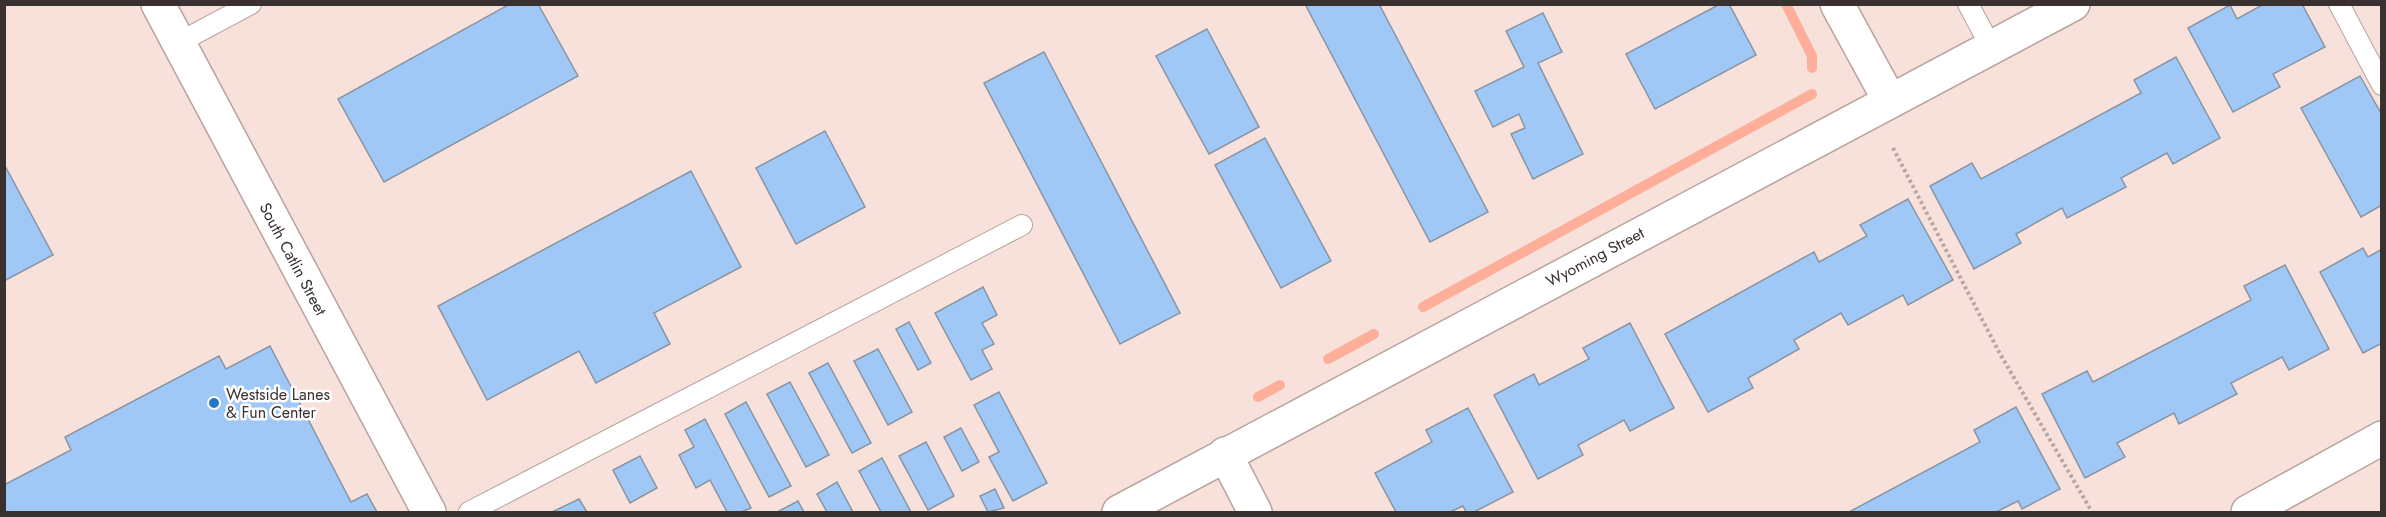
<svg xmlns="http://www.w3.org/2000/svg" width="2386" height="517" viewBox="0 0 2386 517" font-family="Jost,sans-serif">
<style>
.lines{fill:none;stroke-linecap:round;stroke-linejoin:round}
.stream{stroke:#ffae99;stroke-width:10}
.building{fill:#9fc8f7;stroke:#8894a3;stroke-width:1.5}
.service-casing{stroke:#b8a39d;stroke-width:22}
.minor-casing{stroke:#b8a39d;stroke-width:36}
.path{stroke:#b8a6a2;stroke-width:4;stroke-dasharray:3 3;stroke-linecap:butt}
.service{stroke:#fff;stroke-width:20}
.minor{stroke:#fff;stroke-width:33}
.poi-dot{fill:#2876c6;stroke:#fff;stroke-width:2}
.labels{text-anchor:middle;dominant-baseline:central;stroke-width:5;stroke-linejoin:round;paint-order:stroke}
.street-label{font-size:16px;fill:#39312f;stroke:#fff}
.poi-label{font-size:16px;fill:#39312f;stroke:#fff;text-anchor:start}
</style>
<rect width="100%" height="100%" fill="#f8e1db"/>
<g class="lines">
<g class="stream">
<path d="M1786,4L1812,56V68"/>
<path d="M1423,307L1812,94"/>
<path d="M1328,359L1374,334"/>
<path d="M1258,397L1280,385"/>
</g>
</g>
<g class="building">
<path d="M510,4H538L578,76L384,182L338,99Z"/>
<path d="M1305,4H1379L1488,212L1430,242Z"/>
<path d="M1720,4H1729L1756,55L1655,109L1626,54Z"/>
<path d="M2264,4H2302L2325,47L2273,74L2280,87L2233,112L2188,28L2230,5L2237,19Z"/>
<path d="M1543,13L1562,52L1538,63L1583,154L1533,179L1511,134L1525,128L1519,114L1493,127L1475,91L1524,67L1506,31Z"/>
<path d="M1207,29L1259,127L1209,154L1156,56Z"/>
<path d="M1044,52L1180,313L1120,344L984,83Z"/>
<path d="M2176,57L2220,138L2173,164L2167,153L2121,178L2126,187L2067,218L2062,208L2016,234L2021,243L1974,269L1930,186L1972,163L1981,179L2141,93L2134,80Z"/>
<path d="M2360,76L2382,115V205L2361,217L2301,108Z"/>
<path d="M825,131L865,207L796,244L756,168Z"/>
<path d="M1265,138L1331,261L1281,288L1215,165Z"/>
<path d="M4,164L53,255L4,281Z"/>
<path d="M691,171L741,267L654,313L670,344L596,383L579,351L487,400L438,306Z"/>
<path d="M1908,199L1953,280L1908,305L1903,295L1848,325L1841,313L1794,340L1799,349L1748,378L1753,388L1708,412L1665,334L1814,252L1819,262L1867,236L1860,225Z"/>
<path d="M2363,248L2368,257L2382,249V343L2363,353L2320,272Z"/>
<path d="M2285,265L2329,349L2289,370L2282,357L2231,383L2237,394L2179,424L2174,413L2117,443L2125,457L2085,478L2042,394L2087,371L2093,382L2251,300L2244,286Z"/>
<path d="M983,287L997,315L982,323L994,344L982,350L992,369L971,380L935,313Z"/>
<path d="M909,322L931,363L918,370L896,329Z"/>
<path d="M1630,323L1674,408L1630,431L1624,420L1578,445L1583,455L1538,479L1494,395L1534,374L1539,385L1589,359L1583,348Z"/>
<path d="M270,346L351,502L367,494L377,512H4V485L71,450L65,437L219,356L226,369Z"/>
<path d="M878,349L912,412L888,425L854,361Z"/>
<path d="M828,363L871,443L852,453L809,373Z"/>
<path d="M790,382L829,455L806,467L767,394Z"/>
<path d="M999,392L1047,483L1013,501L989,457L999,452L974,405Z"/>
<path d="M746,402L791,486L769,497L725,414Z"/>
<path d="M2016,407L2060,489L2022,509L2018,501L1996,512H1849L1980,442L1974,430Z"/>
<path d="M1468,408L1513,492L1474,512H1466L1463,506L1450,512H1396L1375,473L1432,442L1426,430Z"/>
<path d="M705,419L751,508L741,512H727L710,480L696,488L679,455L694,447L685,430Z"/>
<path d="M961,428L979,462L962,471L944,437Z"/>
<path d="M926,442L954,496L928,510L899,456Z"/>
<path d="M640,456L657,488L630,503L613,470Z"/>
<path d="M882,458L911,512H881L859,471Z"/>
<path d="M837,482L853,512H827L817,494Z"/>
<path d="M995,489L1004,508L988,512L980,496Z"/>
<path d="M579,499L587,512H552Z"/>
<path d="M798,501L804,512H777Z"/>
</g>
<g class="lines">
<defs>
<g id="service">
<path d="M1968,4L1991,47"/>
<path d="M2339,4L2382,85"/>
<path d="M178,43L251,4"/>
<path d="M469,512L1022,225"/>
</g>
<g id="minor">
<path d="M158,4L429,512"/>
<path d="M1837,4L1890,101"/>
<path d="M1225,454L1255,512"/>
<path d="M1119,512L2073,4"/>
<path d="M2248,512L2382,438"/>
</g>
</defs>
<use href="#service" class="service-casing"/>
<use href="#minor" class="minor-casing"/>
<path class="path" d="M1893,148L1999,352L2092,512"/>
<use href="#service" class="service"/>
<use href="#minor" class="minor"/>
</g>
<circle class="poi-dot" cx="214" cy="403" r="6"/>
<g class="labels">
<g class="street-label">
<text transform="translate(1595 257) rotate(-28)">Wyoming Street</text>
<text transform="translate(293 259) rotate(62)">South Catlin Street</text>
</g>
<g class="poi-label">
<text x="226" y="394">Westside Lanes<tspan x="226" dy="18">&amp; Fun Center</tspan></text>
</g>
</g>
<rect width="2386" height="517" fill="none" stroke="#39312f" stroke-width="12"/>
</svg>
